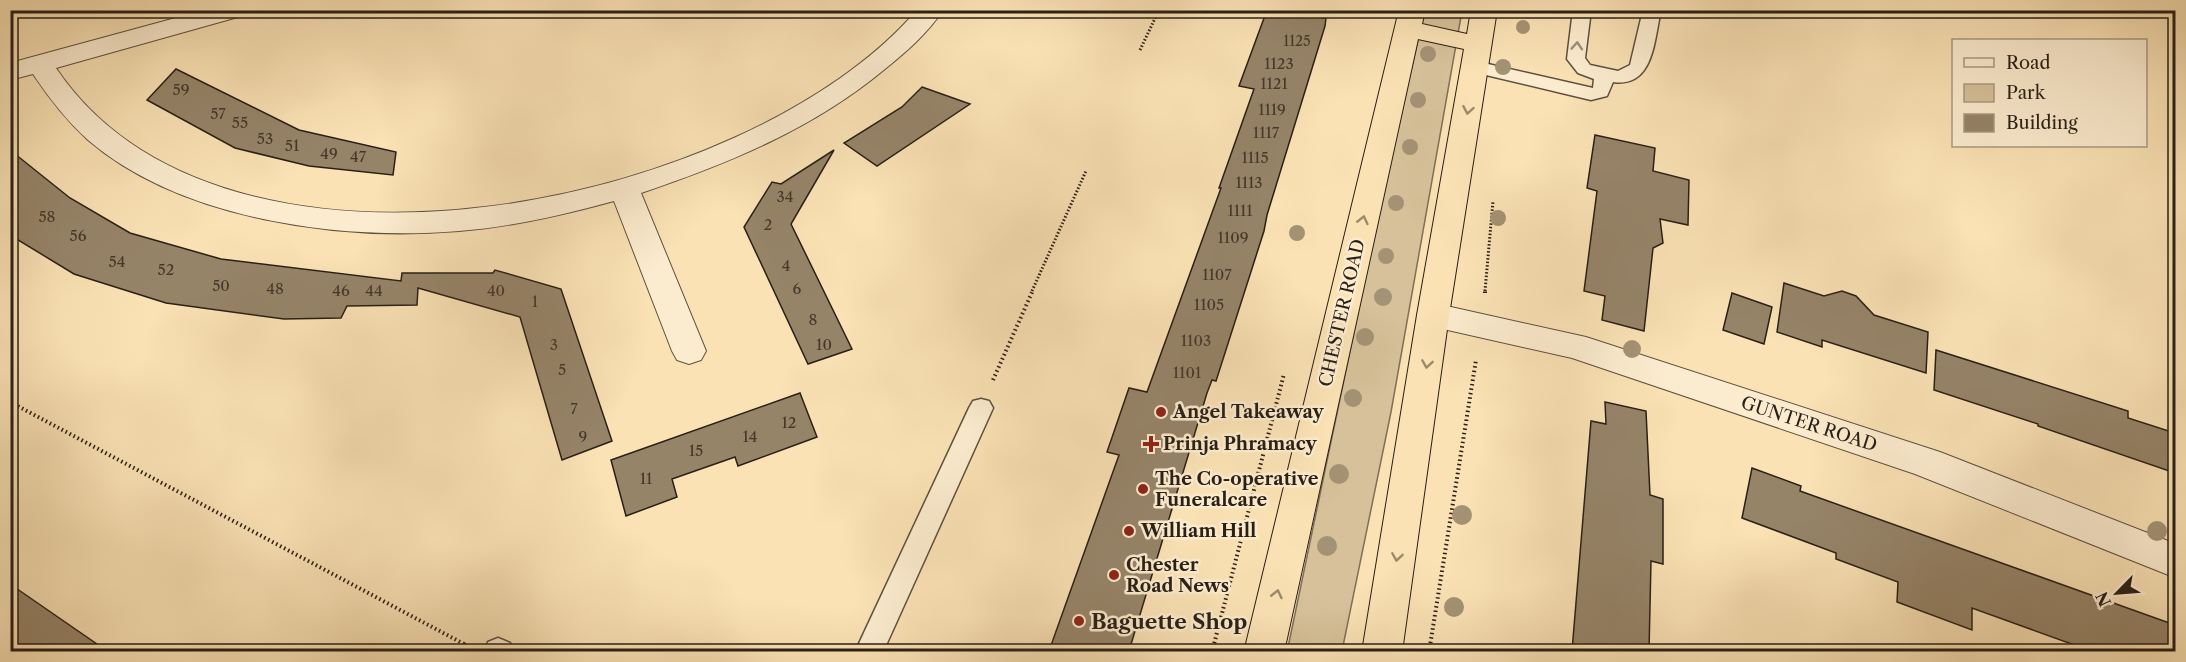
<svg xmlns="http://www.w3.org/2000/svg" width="2186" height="662" viewBox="0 0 2186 662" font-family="'Libre Caslon Text',serif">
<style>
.green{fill:#d6c19a;stroke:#807058;stroke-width:1.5}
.building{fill:#968469;stroke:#291f16;stroke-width:1.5}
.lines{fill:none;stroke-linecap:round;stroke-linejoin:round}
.lane-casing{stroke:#5d503e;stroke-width:3}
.street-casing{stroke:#5d503e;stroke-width:2}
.highway-casing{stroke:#291f16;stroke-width:2}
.path-far1{stroke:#291f16;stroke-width:3;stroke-dasharray:1.5 2;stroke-linecap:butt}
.path{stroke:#291f16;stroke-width:4;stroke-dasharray:1.5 3;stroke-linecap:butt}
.lane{fill:#fceccf;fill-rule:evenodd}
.street{fill:#fceccf;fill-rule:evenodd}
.highway{fill:#fae2b5;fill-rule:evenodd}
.tree{fill:#a49274}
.oneway{stroke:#9d907c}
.oneway2{stroke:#9c8a6d}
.poi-dot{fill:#8f2418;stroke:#fceccf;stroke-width:2}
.labels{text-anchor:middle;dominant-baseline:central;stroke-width:5;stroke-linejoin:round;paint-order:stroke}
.far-number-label{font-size:14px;fill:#44382b}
.number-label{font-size:15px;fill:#44382b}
.street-label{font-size:18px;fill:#291f16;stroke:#fceccf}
.poi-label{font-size:18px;font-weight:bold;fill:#291f16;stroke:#fceccf;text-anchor:start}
.near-poi-label{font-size:21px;font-weight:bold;fill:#291f16;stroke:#fceccf;text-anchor:start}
</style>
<rect width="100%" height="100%" fill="#fae2b5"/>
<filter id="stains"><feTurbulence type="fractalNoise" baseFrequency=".00333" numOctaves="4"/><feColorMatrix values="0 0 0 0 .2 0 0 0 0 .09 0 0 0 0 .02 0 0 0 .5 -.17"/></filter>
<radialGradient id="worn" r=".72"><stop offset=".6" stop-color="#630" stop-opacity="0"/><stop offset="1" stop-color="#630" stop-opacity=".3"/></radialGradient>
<path class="green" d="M1425,11H1462L1391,412L1342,651L1287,652L1393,146Z"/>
<g class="building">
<path d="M1267,10H1325L1322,18H1326L1325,26L1267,215L1264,231L1216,381L1212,380L1207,393L1129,651H1049L1119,455L1107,452L1129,388L1147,392L1221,188H1219L1254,89L1239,86Z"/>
<path d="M176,69L299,130L396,152L393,175L309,166L235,148L147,100Z"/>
<path d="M922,87L970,104L877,166L844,143L902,107Z"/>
<path d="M1595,135L1655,148L1653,171L1689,180L1688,225L1660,219L1663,243L1653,248L1644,331L1602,320L1605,296L1584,291L1597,191L1587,188Z"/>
<path d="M10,150L70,198L130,233L221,259L401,281L402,273H493L495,270L561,289L612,441L562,460L520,317L418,288L417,305L347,306L341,318L284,319L166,303L74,274L10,235Z"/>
<path d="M834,150L791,224L852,349L808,364L744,227L772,182L781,184Z"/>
<path d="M1784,283L1824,296L1842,291L1856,296L1874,315L1928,332L1926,373L1822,340V347L1777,332Z"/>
<path d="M1732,293L1772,307L1764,344L1723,330Z"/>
<path d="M1936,350L2128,411V418L2175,433V473L2038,426V424L1934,390Z"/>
<path d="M800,393L817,437L738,466L735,457L672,479L677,497L626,516L611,460Z"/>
<path d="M1605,402L1646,411L1650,495L1663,499V564L1651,561L1649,651H1572L1591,421L1606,424Z"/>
<path d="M1752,468L1801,486L1800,491L2175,625V651H2091L1972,608V630L1897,602L1898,582L1836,559V553L1742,518Z"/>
<path d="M10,584L107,651H10Z"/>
</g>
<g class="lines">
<defs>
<g id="lane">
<path d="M1573,10H1591L1585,58L1590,65L1618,71L1630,65L1643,10H1661C1654,40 1654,88 1613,82L1607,96L1591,100L1469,71L1466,67L1469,63L1475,61L1593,88L1594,79L1578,73L1567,59Z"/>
<path d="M981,399L989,401L993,408L883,652H855L969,408L973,401Z"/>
<path d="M498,638L510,643L514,652H484L488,642Z"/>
</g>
<g id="street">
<path d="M205,10H248L245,15L56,68C223,317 746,209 917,10H943C928,33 906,52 885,69C813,129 729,163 641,193L706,351L701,360L689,364L677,360L672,351L614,201C563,215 512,227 459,231C341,241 181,220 88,140C66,120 49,98 33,74L10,80V63Z"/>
<path d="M1433,303L1586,337L1940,452L2176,544V578L1915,474L1572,358L1421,324L1417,315L1421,306Z"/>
</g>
<path id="highway" d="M1399,10H1425L1422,24L1467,34L1471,10H1497L1449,315L1402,652H1362L1417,315L1464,49L1418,39L1284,652H1244Z"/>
</defs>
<use href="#lane" class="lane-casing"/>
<use href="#street" class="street-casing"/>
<use href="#highway" class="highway-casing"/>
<g class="path-far1">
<path d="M1140,50L1159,10"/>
<path d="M1032,291L1086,171"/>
<path d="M1485,291L1493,201"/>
</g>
<g class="path">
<path d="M1485,293V290"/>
<path d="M993,380L1033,290"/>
<path d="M10,402L464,644L457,652"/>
<path d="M1212,652L1284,374"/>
<path d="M1429,652L1476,360"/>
</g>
<use href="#lane" class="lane"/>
<use href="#street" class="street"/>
<use href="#highway" class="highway"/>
</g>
<g class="tree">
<circle cx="1523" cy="27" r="7"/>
<circle cx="1428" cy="54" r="8"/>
<circle cx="1503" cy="67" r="8"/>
<circle cx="1418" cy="100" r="8"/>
<circle cx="1410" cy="147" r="8"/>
<circle cx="1396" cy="203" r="8"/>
<circle cx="1498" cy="218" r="8"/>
<circle cx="1297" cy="233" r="8"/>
<circle cx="1386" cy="256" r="8"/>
<circle cx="1383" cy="297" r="9"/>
<circle cx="1365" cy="337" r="9"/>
<circle cx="1632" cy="349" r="9"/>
<circle cx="1353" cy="398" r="9"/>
<circle cx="1339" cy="474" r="10"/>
<circle cx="1462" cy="515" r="10"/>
<circle cx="2157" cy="531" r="10"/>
<circle cx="1327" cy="546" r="10"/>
<circle cx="1454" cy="607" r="10"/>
</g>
<defs><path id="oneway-chevron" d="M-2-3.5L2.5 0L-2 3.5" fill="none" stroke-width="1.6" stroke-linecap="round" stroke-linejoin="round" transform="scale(1.5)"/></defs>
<use class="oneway" href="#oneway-chevron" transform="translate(1577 46) rotate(-86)"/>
<g class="oneway2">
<use href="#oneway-chevron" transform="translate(1468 110) rotate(100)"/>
<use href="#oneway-chevron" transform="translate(1363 220) rotate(-77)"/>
<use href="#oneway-chevron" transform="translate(1427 364) rotate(99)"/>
<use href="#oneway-chevron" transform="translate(1397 557) rotate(99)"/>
<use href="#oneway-chevron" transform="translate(1277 594) rotate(-77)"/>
</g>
<g class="poi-dot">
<circle cx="1161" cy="412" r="6"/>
<path d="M1148 435h6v6h6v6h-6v6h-6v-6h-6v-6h6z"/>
<circle cx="1143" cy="489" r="6"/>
<circle cx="1129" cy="531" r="6"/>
<circle cx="1114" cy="575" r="6"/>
<circle cx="1079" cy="621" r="6"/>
</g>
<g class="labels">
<g class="far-number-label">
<text x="1297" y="41">1125</text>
</g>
<g class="number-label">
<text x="1279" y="63">1123</text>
<text x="1274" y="83">1121</text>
<text x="181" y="89">59</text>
<text x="1272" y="109">1119</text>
<text x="218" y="113">57</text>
<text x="240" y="122">55</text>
<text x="1266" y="132">1117</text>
<text x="265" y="138">53</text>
<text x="292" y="145">51</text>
<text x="329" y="153">49</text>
<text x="358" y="156">47</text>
<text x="1255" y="157">1115</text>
<text x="1249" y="182">1113</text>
<text x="785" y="196">34</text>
<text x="1240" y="210">1111</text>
<text x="47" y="216">58</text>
<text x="768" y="224">2</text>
<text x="78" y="235">56</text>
<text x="1233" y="237">1109</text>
<text x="117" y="261">54</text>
<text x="786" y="265">4</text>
<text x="166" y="269">52</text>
<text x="1217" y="274">1107</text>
<text x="221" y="285">50</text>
<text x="275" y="288">48</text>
<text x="797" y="288">6</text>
<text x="341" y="290">46</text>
<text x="374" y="290">44</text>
<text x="496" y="290">40</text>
<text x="535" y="301">1</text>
<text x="1209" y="304">1105</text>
<text x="813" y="319">8</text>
<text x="1196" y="340">1103</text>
<text x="554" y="344">3</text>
<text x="824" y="344">10</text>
<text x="562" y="369">5</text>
<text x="1187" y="372">1101</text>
<text x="574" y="408">7</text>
<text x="789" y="422">12</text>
<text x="583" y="436">9</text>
<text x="750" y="436">14</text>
<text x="696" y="450">15</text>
<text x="646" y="478">11</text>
</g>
<g class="street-label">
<text transform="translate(1342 313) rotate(-77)">CHESTER ROAD</text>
<text transform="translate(1809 424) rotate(18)">GUNTER ROAD</text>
</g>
<g class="poi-label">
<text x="1173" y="412">Angel Takeaway</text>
<text x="1163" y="444">Prinja Phramacy</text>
<text x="1155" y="479">The Co-operative<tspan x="1155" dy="21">Funeralcare</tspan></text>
<text x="1141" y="531">William Hill</text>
<text x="1126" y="565">Chester<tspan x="1126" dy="21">Road News</tspan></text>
</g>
<g class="near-poi-label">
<text x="1091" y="621">Baguette Shop</text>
</g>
</g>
<rect width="2186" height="662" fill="none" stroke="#fae2b5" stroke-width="36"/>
<rect x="12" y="12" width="2162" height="638" fill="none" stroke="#291f16" stroke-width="3"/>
<rect x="18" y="18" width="2150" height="626" fill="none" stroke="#291f16" stroke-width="1.5"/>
<rect x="1952" y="39" width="195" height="108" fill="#fceccf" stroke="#a89a85" stroke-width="1.5"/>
<rect x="1964" y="58" width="30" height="9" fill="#fceccf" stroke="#a89a85" stroke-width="1.5"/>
<text x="2006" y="69" font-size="18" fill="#291f16">Road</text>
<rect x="1964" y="84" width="30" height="18" fill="#d6c19a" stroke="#a89a85" stroke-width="1.5"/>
<text x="2006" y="99" font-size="18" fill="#291f16">Park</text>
<rect x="1964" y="114" width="30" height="18" fill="#968469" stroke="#a89a85" stroke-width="1.5"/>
<text x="2006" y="129" font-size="18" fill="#291f16">Building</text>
<g transform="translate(2117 593) rotate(245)" stroke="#fceccf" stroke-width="4.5" paint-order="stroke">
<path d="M0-4.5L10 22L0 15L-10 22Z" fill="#291f16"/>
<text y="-9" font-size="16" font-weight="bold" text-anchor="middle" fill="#291f16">N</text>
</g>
<rect width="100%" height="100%" filter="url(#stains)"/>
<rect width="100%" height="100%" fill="url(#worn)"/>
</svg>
